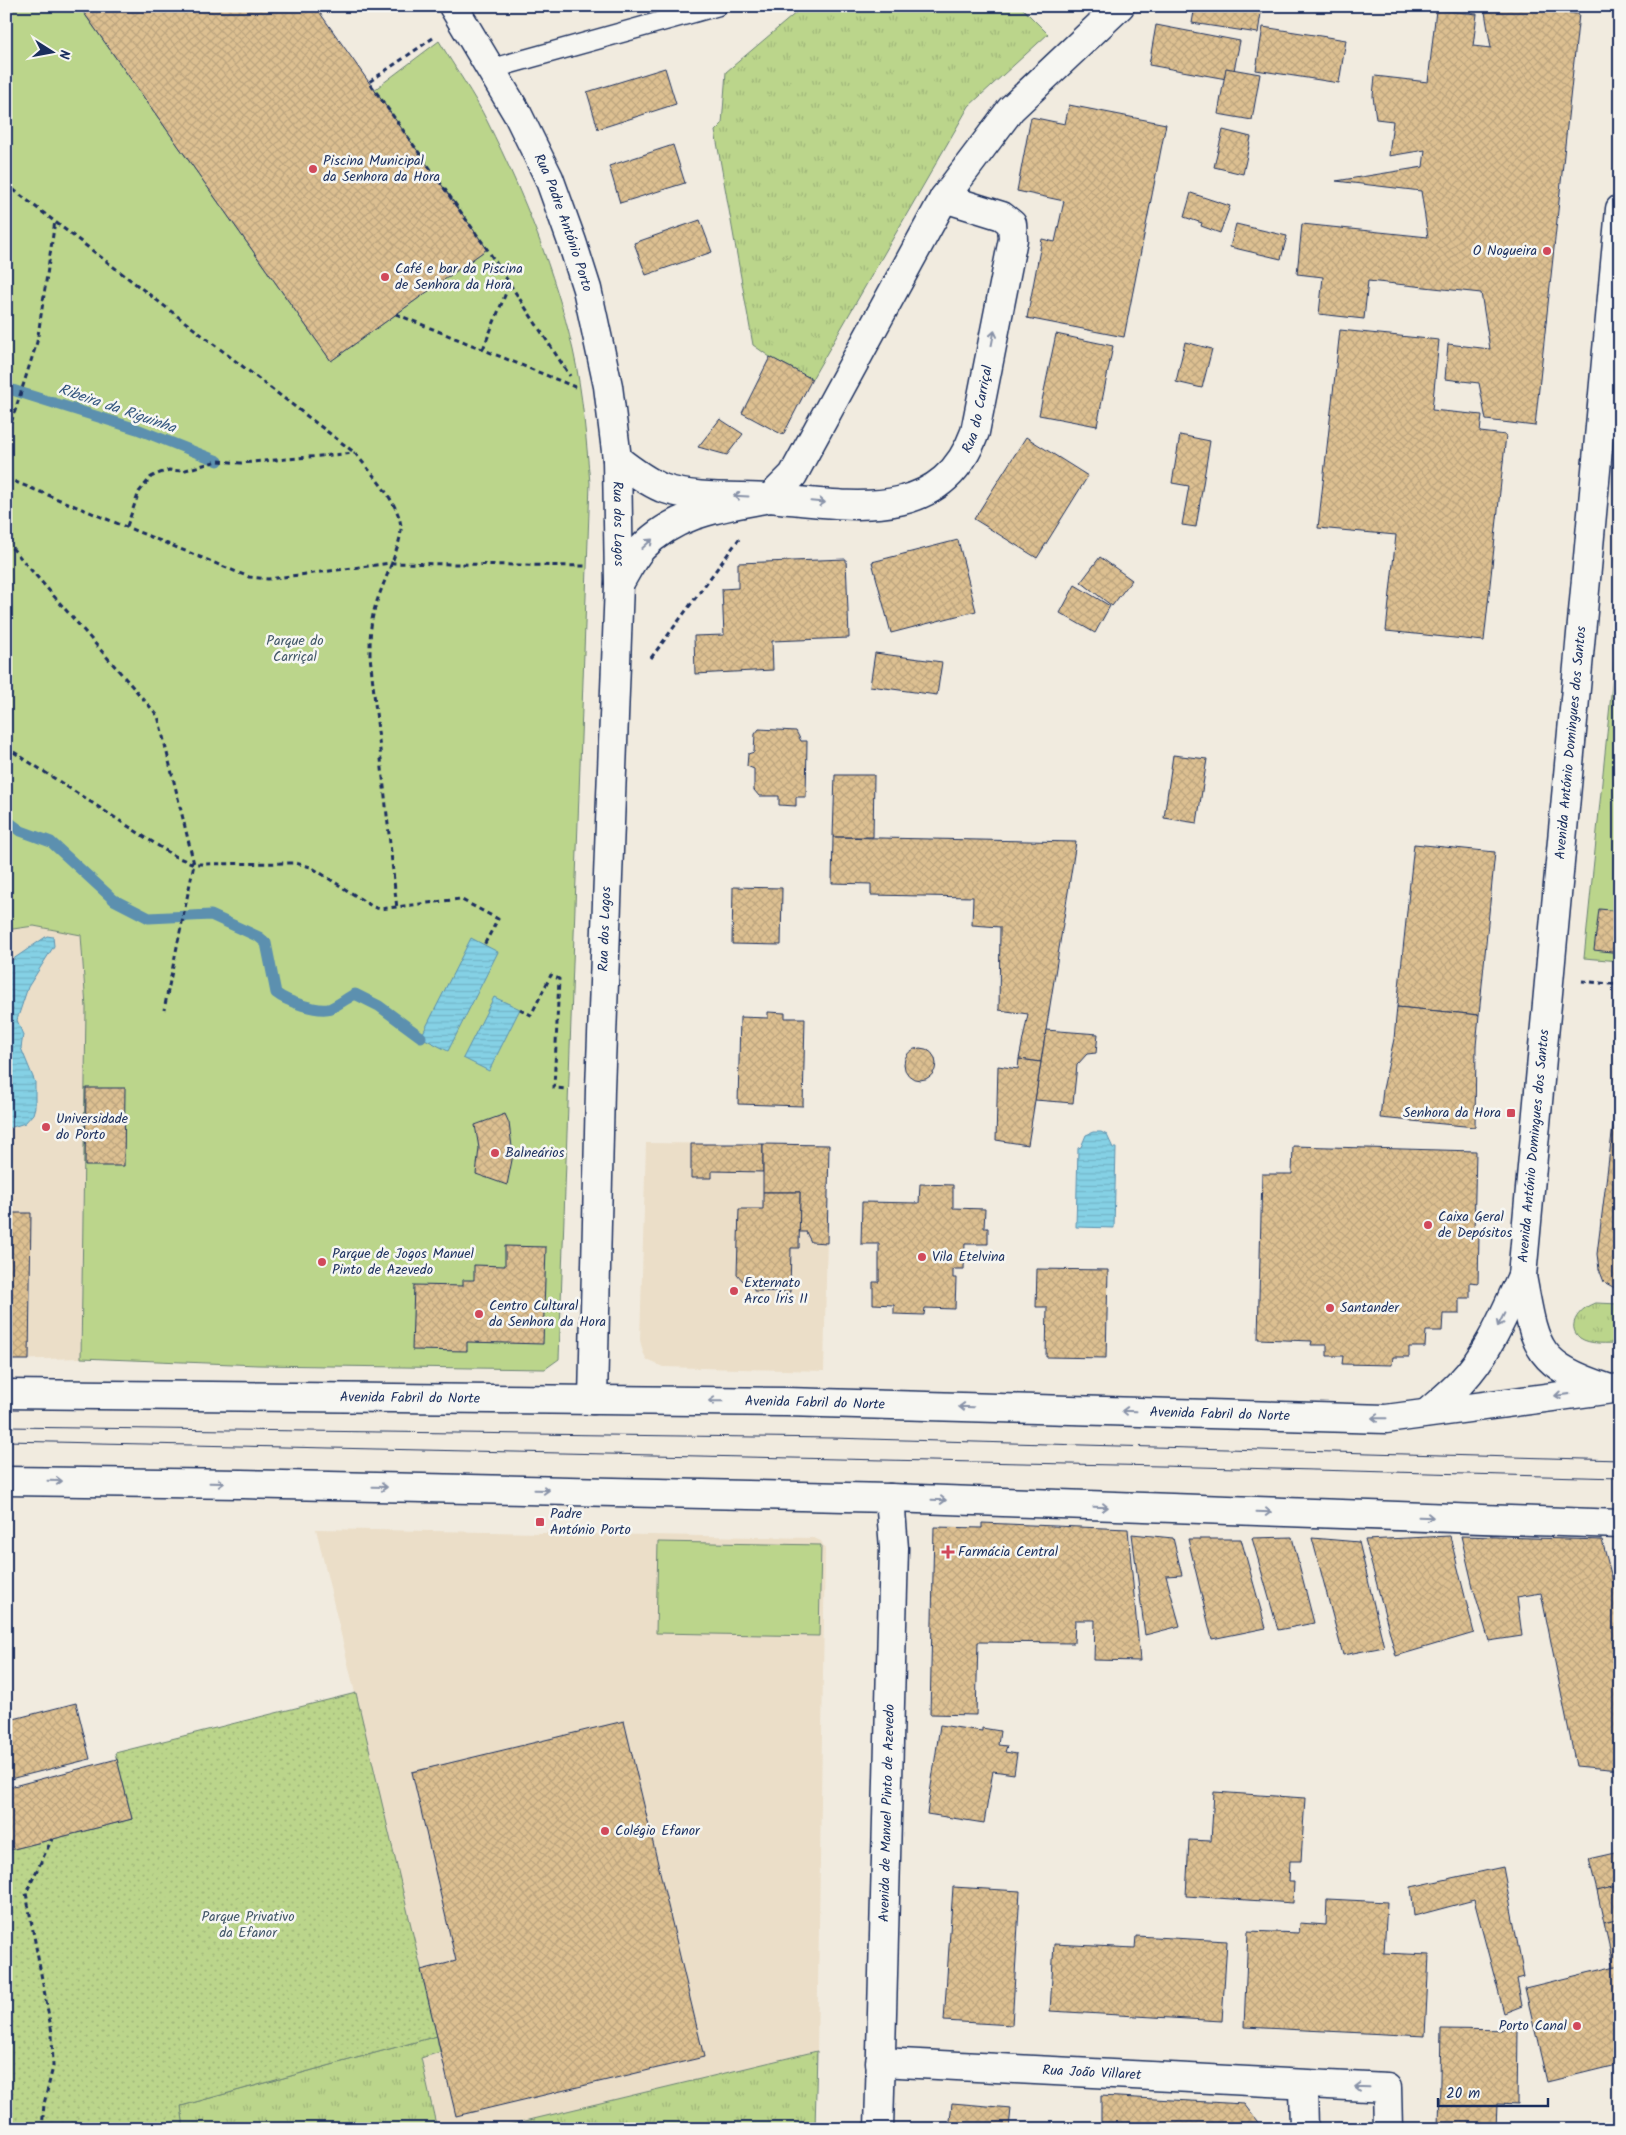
<svg xmlns="http://www.w3.org/2000/svg" width="1626" height="2135" viewBox="0 0 1626 2135" font-family="Kalam,sans-serif">
<style>
.built{fill:#ebdec8}
.grass{fill:url(#grass-tufts);stroke:#6b8274}
.park{fill:#bbd58b;stroke:#6b8274}
.garden{fill:url(#garden-dots);stroke:#6b8274}
.water{fill:url(#water-rules);stroke:#5b90af}
.lines{fill:none;stroke-linecap:round;stroke-linejoin:round}
.stream{stroke:#5b90af;stroke-width:11}
.building{fill:url(#building-cross-hatch);stroke:#1b2f5e}
.lane-casing{stroke:#1b2f5e;stroke-width:22}
.street-casing{stroke:#1b2f5e;stroke-width:31}
.secondary-casing{stroke:#1b2f5e;stroke-width:31}
.path{stroke:#1b2f5e;stroke-width:3;stroke-dasharray:5 4;stroke-linecap:butt}
.lane{stroke:#f6f6f2;stroke-width:19}
.street{stroke:#f6f6f2;stroke-width:28}
.secondary{stroke:#f6f6f2;stroke-width:28}
.tram{stroke:#1b2f5e;stroke-width:1}
.oneway{stroke:#8892a8}
.poi-dot{fill:#d1495b;stroke:#f6f6f2;stroke-width:2}
.labels{text-anchor:middle;dominant-baseline:central;stroke-width:5;stroke-linejoin:round;paint-order:stroke}
.poi-label{font-size:14px;fill:#1b2f5e;stroke:#f6f6f2;text-anchor:start}
.street-label{font-size:14px;fill:#1b2f5e;stroke:#f6f6f2}
.park-label{font-size:14px;fill:#435869;stroke:#f6f6f2}
.water-label{font-size:15px;font-style:italic;fill:#365880;stroke:#f6f6f2}
</style>
<defs>
<pattern id="grass-tufts" width="24" height="20" patternUnits="userSpaceOnUse" patternTransform="scale(1.25)"><rect width="24" height="20" fill="#bbd58b"/><path d="M3 7l-1-3M5 7V3M7 7l1-3M15 17l-1-3M17 17v-4M19 17l1-3" fill="none" stroke="#a0b77a"/></pattern>
<pattern id="garden-dots" width="8" height="8" patternUnits="userSpaceOnUse" patternTransform="scale(1.25)"><rect width="8" height="8" fill="#bbd58b"/><path d="M2 2h.1M6 6h.1" fill="none" stroke="#a0b77a" stroke-width="1.8" stroke-linecap="round"/></pattern>
<pattern id="water-rules" width="6" height="5" patternUnits="userSpaceOnUse" patternTransform="scale(1.25)"><rect width="6" height="5" fill="#85d1e5"/><path d="M0 2.5h6" fill="none" stroke="#72b4c7"/></pattern>
<pattern id="building-cross-hatch" width="8" height="8" patternUnits="userSpaceOnUse" patternTransform="scale(1.25)"><rect width="8" height="8" fill="#ddc091"/><path d="M0 0l8 8M0 8l8-8" fill="none" stroke="#bda57f"/></pattern>
</defs>
<rect width="100%" height="100%" fill="#f1ebdf"/>
<filter id="ink" filterUnits="userSpaceOnUse"><feTurbulence type="fractalNoise" baseFrequency=".02" numOctaves="2"/><feDisplacementMap in="SourceGraphic" scale="10" xChannelSelector="R" yChannelSelector="G"/><feConvolveMatrix kernelMatrix="1 2 1 2 8 2 1 2 1" color-interpolation-filters="sRGB"/></filter>
<g filter="url(#ink)">
<g class="built">
<path d="M34,926L81,935L86,1008L81,1358L6,1360V930Z"/>
<path d="M646,1143L829,1145L824,1371L663,1367L647,1360L643,1352L640,1340Z"/>
<path d="M316,1529L814,1538L821,1541L825,1549L817,2051L492,2129H437L421,2057L440,2051Z"/>
</g>
<g class="grass">
<path d="M804,6H1020L1048,34L969,106L812,379L770,357L753,345L715,131L722,124L726,72Z"/>
<path d="M1596,1303L1620,1304V1343C1608,1343 1590,1345 1580,1338C1564,1325 1582,1306 1596,1303Z"/>
<path d="M437,2036L440,2052L421,2058L437,2129H184L181,2106Z"/>
<path d="M817,2051L815,2129H492Z"/>
</g>
<g class="park">
<path d="M6,6H79L331,361L487,249L374,90L439,41C455,68 474,94 488,123C524,195 555,272 573,350C583,394 586,439 590,483L559,1359L545,1369L258,1365L81,1358L86,1008L81,935L34,926L6,930Z"/>
<path d="M1620,607V961L1584,958Z"/>
<path d="M658,1542L821,1545L819,1636L656,1633Z"/>
</g>
<path class="garden" d="M356,1693L437,2036L181,2106L184,2129H6V1851L132,1819L115,1753Z"/>
<g class="water">
<path d="M47,936L53,937L54,946L28,987L17,1020L23,1035L21,1048L35,1082V1107L33,1114L25,1123L6,1129V964Z"/>
<path d="M471,938L498,952L448,1051L421,1037Z"/>
<path d="M494,997L520,1009L489,1071L463,1058Z"/>
<path d="M1093,1132H1101L1107,1135L1113,1148H1116L1114,1228L1076,1227L1078,1148L1081,1147L1086,1135Z"/>
</g>
<g class="lines">
<g class="stream">
<path d="M6,388L137,429L218,461"/>
<path d="M6,820L21,831L51,842L114,900L149,918L211,915L259,937L266,943L276,993C286,1001 319,1013 331,1008C340,1004 347,998 355,994L379,1006L421,1037"/>
</g>
</g>
<g class="building">
<path d="M79,6H315L487,249L331,361Z"/>
<path d="M1195,6H1262L1258,33L1192,23Z"/>
<path d="M1484,6H1505L1579,14L1535,426L1486,420L1479,383L1445,379L1448,344L1490,349L1481,293L1368,281L1364,319L1319,314L1323,277L1297,274L1302,224L1428,237L1421,191L1336,181L1423,167L1425,150L1389,156L1393,121L1376,119L1373,96L1375,76L1428,82L1436,10L1477,14L1473,46L1491,48Z"/>
<path d="M1546,6H1573V10Z"/>
<path d="M1156,25L1240,41L1232,80L1149,65Z"/>
<path d="M1263,27L1346,40L1339,83L1256,70Z"/>
<path d="M665,68L676,104L598,129L587,92Z"/>
<path d="M1226,68L1260,74L1252,120L1218,114Z"/>
<path d="M1069,105L1166,124L1124,337L1027,318L1042,239L1055,242L1064,201L1017,191L1031,117L1065,124Z"/>
<path d="M1223,130L1251,137L1243,174L1214,167Z"/>
<path d="M673,145L685,183L620,203L609,166Z"/>
<path d="M1191,193L1230,206L1220,233L1201,226L1202,223L1184,217Z"/>
<path d="M700,220L712,252L646,275L634,243Z"/>
<path d="M1236,224L1287,236L1281,259L1230,247Z"/>
<path d="M1340,330L1439,340L1432,410L1482,415L1480,432L1506,435L1484,641L1386,631L1396,535L1318,528Z"/>
<path d="M1056,334L1113,346L1097,426L1039,415Z"/>
<path d="M1185,342L1212,349L1202,388L1176,382Z"/>
<path d="M770,357L812,379L783,435L742,413Z"/>
<path d="M720,419L743,434L727,455L698,447Z"/>
<path d="M1180,435L1210,441L1196,527L1182,525L1189,486L1172,483Z"/>
<path d="M1026,437L1088,476L1037,558L974,519Z"/>
<path d="M958,540L976,611L891,633L872,562Z"/>
<path d="M1100,557L1132,580L1112,606L1081,582Z"/>
<path d="M846,559L849,638L772,641L773,670L695,674L694,636L724,635L722,589L738,588V563Z"/>
<path d="M1075,585L1110,606L1095,633L1060,613Z"/>
<path d="M875,653L942,662L937,695L870,686Z"/>
<path d="M759,729L796,731L801,741H807L806,797H796V806L779,805V796H759L754,790V769L747,766L748,754L754,752L755,734Z"/>
<path d="M1173,755L1207,759L1197,823L1164,818Z"/>
<path d="M835,775H874L873,837H833Z"/>
<path d="M833,837L1076,842L1041,1062L1019,1059L1028,1014L999,1010L1000,927L972,925L973,897L871,895V884L832,883Z"/>
<path d="M1414,844L1495,852L1479,1015L1397,1007Z"/>
<path d="M733,887L782,888L781,945L732,944Z"/>
<path d="M1599,909L1620,911V953L1594,950Z"/>
<path d="M1397,1007L1479,1015L1476,1046L1475,1127L1380,1118L1383,1089L1394,1039Z"/>
<path d="M768,1012L785,1013V1018H805L803,1106L738,1104L740,1017L768,1018Z"/>
<path d="M1046,1030L1098,1034L1096,1053L1087,1054L1077,1065L1073,1103L1035,1100Z"/>
<circle cx="920" cy="1064" r="16"/>
<path d="M1019,1059L1041,1062L1028,1145L996,1140L998,1066L1018,1069Z"/>
<path d="M1620,1070V1291L1604,1282L1599,1269L1597,1254Z"/>
<path d="M86,1088H125L124,1166H85Z"/>
<path d="M505,1114L509,1123L512,1147V1160L507,1185L476,1174L479,1148L475,1125Z"/>
<path d="M691,1144H763V1172L712,1171V1178H691Z"/>
<path d="M763,1144L829,1145L827,1243L811,1242L806,1232H799L800,1192H763Z"/>
<path d="M1293,1146L1476,1151L1474,1234H1479L1478,1283L1470,1282V1298H1459V1314H1443L1442,1331H1426L1425,1347H1409V1357H1393L1392,1365L1342,1364L1343,1356H1327V1345H1311L1312,1341L1258,1339L1262,1174H1292Z"/>
<path d="M920,1184L953,1185V1208L985,1209L984,1228H988V1244H965L964,1269H953V1278H956L955,1309L925,1308L924,1315L894,1314V1305L873,1304V1282H879V1244H861L862,1202L919,1203Z"/>
<path d="M763,1192H800L799,1248H791L790,1292L754,1291V1281H743L737,1274L739,1209H763Z"/>
<path d="M6,1213H31L29,1360H6Z"/>
<path d="M505,1246L546,1247L543,1344L467,1342V1351L412,1350L414,1285L463,1286V1280H474V1265L505,1266Z"/>
<path d="M1037,1269L1108,1270L1106,1358L1046,1357L1047,1307H1036Z"/>
<path d="M982,1523L1128,1529L1140,1661L1094,1660L1095,1620H1075L1074,1643L978,1642L976,1715L930,1714L934,1527L982,1528Z"/>
<path d="M1132,1534L1173,1538L1182,1575L1166,1576L1180,1626L1145,1635Z"/>
<path d="M1450,1536L1474,1633L1396,1656L1365,1540Z"/>
<path d="M1461,1536L1602,1540L1620,1608V1770L1576,1766L1541,1593L1517,1597L1522,1636L1489,1641L1473,1587Z"/>
<path d="M1292,1537L1314,1623L1278,1630L1252,1538Z"/>
<path d="M1312,1538L1359,1542L1384,1647L1343,1655Z"/>
<path d="M1188,1539H1241L1266,1628L1212,1639Z"/>
<path d="M76,1703L90,1759L6,1780V1721Z"/>
<path d="M624,1721L704,2057L456,2116L421,1970L456,1961L412,1772Z"/>
<path d="M940,1725L982,1731V1728L1000,1731L998,1745L1007,1746L1005,1752L1017,1754L1014,1774L993,1771L984,1823L927,1814Z"/>
<path d="M117,1759L132,1819L6,1851V1788Z"/>
<path d="M1214,1792L1305,1798L1301,1861H1290L1289,1882H1294L1293,1903L1186,1896L1189,1840L1211,1841Z"/>
<path d="M1620,1852V1885L1597,1891L1589,1859Z"/>
<path d="M1503,1867L1524,1977L1517,1979L1522,2006L1504,2013L1474,1900L1414,1916L1411,1887Z"/>
<path d="M1620,1885V1919L1604,1923L1597,1891Z"/>
<path d="M953,1887L1020,1891L1012,2025L944,2021Z"/>
<path d="M1327,1899L1387,1902L1384,1953L1429,1955L1425,2036L1244,2027L1248,1931L1299,1933L1300,1923L1326,1925Z"/>
<path d="M1620,1919V1965L1614,1967L1604,1923Z"/>
<path d="M1136,1936L1227,1941L1222,2021L1050,2011L1054,1944L1135,1948Z"/>
<path d="M1620,1965V2064L1547,2082L1525,1988Z"/>
<path d="M1441,2029L1518,2030L1517,2105L1497,2104L1496,2129H1439Z"/>
<path d="M1101,2096L1244,2104L1260,2125L1259,2129H1101Z"/>
<path d="M952,2103L1011,2108L1009,2129H949Z"/>
</g>
<g class="lines">
<defs>
<path id="lane" d="M491,69L717,6"/>
<g id="street">
<path d="M617,459C631,470 646,481 662,488C693,499 737,496 770,498C724,507 676,512 642,548C633,558 626,572 619,584"/>
<path d="M770,498L793,475L944,198L1011,109L1120,6"/>
<path id="s1" d="M770,498C848,505 941,526 975,432L1013,239L1012,224L1002,216L944,198"/>
<path id="s2" d="M880,2062L1387,2088L1388,2129"/>
<path d="M1303,2085L1304,2129"/>
</g>
<g id="secondary">
<path id="s3" d="M453,6L518,115L549,178L572,242L587,289L608,386L617,459L619,584L600,1089L593,1400"/>
<path id="s4" d="M1607,1388C1534,1364 1535,1346 1522,1276L1620,209"/>
<path id="s5" d="M6,1394L786,1402L1386,1419L1620,1388"/>
<path d="M1427,1413C1438,1403 1451,1393 1461,1382C1489,1353 1505,1312 1522,1276"/>
<path d="M6,1481L242,1484L890,1498L1620,1524"/>
<path id="s6" d="M879,2129L894,1548L890,1498"/>
</g>
</defs>
<use href="#lane" class="lane-casing"/>
<use href="#street" class="street-casing"/>
<use href="#secondary" class="secondary-casing"/>
<g class="path">
<path d="M433,38L369,82L487,249L570,376"/>
<path d="M6,184L355,453C370,472 399,502 401,527C402,546 379,590 374,611C370,625 370,641 370,656L397,909"/>
<path d="M396,314L575,387"/>
<path d="M483,349L510,283"/>
<path d="M6,439L37,342L55,221"/>
<path d="M6,478L249,577L268,579L391,563L585,566"/>
<path d="M127,526L139,492L151,477L160,473L169,470L182,471L218,461L241,463L355,453"/>
<path d="M6,541L158,716L194,864L164,1010"/>
<path d="M651,658L739,539"/>
<path d="M6,747L174,856L194,864L295,863L311,867L373,907L380,909L460,899L498,919L484,945"/>
<path d="M1582,981L1620,985"/>
<path d="M520,1009L531,1015L551,975L559,979L554,1088L567,1089"/>
<path d="M42,2129L44,2104L53,2067L52,2033L26,1893L52,1839"/>
</g>
<use href="#lane" class="lane"/>
<use href="#street" class="street"/>
<use href="#secondary" class="secondary"/>
<g class="tram">
<path d="M6,1427L832,1438L1620,1460"/>
<path d="M6,1441L1161,1466L1620,1478"/>
</g>
</g>
<defs><path id="oneway-shaft" d="M-6 0H5M1.5-3L5.5 0L1.5 3" fill="none" stroke-width="1.6" stroke-linecap="round" stroke-linejoin="round" transform="scale(1.25)"/></defs>
<g class="oneway">
<use href="#oneway-shaft" transform="translate(993 338) rotate(-79)"/>
<use href="#oneway-shaft" transform="translate(741 496) rotate(-177)"/>
<use href="#oneway-shaft" transform="translate(818 502) rotate(5)"/>
<use href="#oneway-shaft" transform="translate(647 544) rotate(-42)"/>
<use href="#oneway-shaft" transform="translate(1501 1320) rotate(117)"/>
<use href="#oneway-shaft" transform="translate(1562 1395) rotate(173)"/>
<use href="#oneway-shaft" transform="translate(716 1401) rotate(-179)"/>
<use href="#oneway-shaft" transform="translate(966 1407) rotate(-178)"/>
<use href="#oneway-shaft" transform="translate(1129 1411) rotate(-178)"/>
<use href="#oneway-shaft" transform="translate(1379 1418) rotate(-179)"/>
<use href="#oneway-shaft" transform="translate(55 1481) rotate(1)"/>
<use href="#oneway-shaft" transform="translate(217 1483) rotate(1)"/>
<use href="#oneway-shaft" transform="translate(380 1487) rotate(1)"/>
<use href="#oneway-shaft" transform="translate(542 1490) rotate(1)"/>
<use href="#oneway-shaft" transform="translate(939 1500) rotate(2)"/>
<use href="#oneway-shaft" transform="translate(1101 1507) rotate(2)"/>
<use href="#oneway-shaft" transform="translate(1264 1512) rotate(2)"/>
<use href="#oneway-shaft" transform="translate(1426 1517) rotate(2)"/>
<use href="#oneway-shaft" transform="translate(1362 2087) rotate(-178)"/>
</g>
</g>
<g class="poi-dot">
<circle cx="313" cy="169" r="5"/>
<circle cx="1547" cy="251" r="5"/>
<circle cx="385" cy="277" r="5"/>
<rect x="1506" y="1108" width="10" height="10" rx="2.5"/>
<circle cx="46" cy="1127" r="5"/>
<circle cx="495" cy="1153" r="5"/>
<circle cx="1428" cy="1225" r="5"/>
<circle cx="922" cy="1257" r="5"/>
<circle cx="322" cy="1262" r="5"/>
<circle cx="734" cy="1291" r="5"/>
<circle cx="1330" cy="1308" r="5"/>
<circle cx="479" cy="1314" r="5"/>
<rect x="535" y="1517" width="10" height="10" rx="2.5"/>
<path d="M945.5 1544.5h5v5h5v5h-5v5h-5v-5h-5v-5h5z"/>
<circle cx="605" cy="1831" r="5"/>
<circle cx="1577" cy="2026" r="5"/>
</g>
<g class="labels">
<g class="poi-label">
<text x="323" y="161">Piscina Municipal<tspan x="323" dy="16">da Senhora da Hora</tspan></text>
<text x="1537" y="251" text-anchor="end">O Nogueira</text>
<text x="395" y="269">Café e bar da Piscina<tspan x="395" dy="16">de Senhora da Hora</tspan></text>
<text x="1501" y="1113" text-anchor="end">Senhora da Hora</text>
<text x="56" y="1119">Universidade<tspan x="56" dy="16">do Porto</tspan></text>
<text x="505" y="1153">Balneários</text>
<text x="1438" y="1217">Caixa Geral<tspan x="1438" dy="16">de Depósitos</tspan></text>
<text x="332" y="1254">Parque de Jogos Manuel<tspan x="332" dy="16">Pinto de Azevedo</tspan></text>
<text x="932" y="1257">Vila Etelvina</text>
<text x="744" y="1283">Externato<tspan x="744" dy="16">Arco Íris II</tspan></text>
<text x="489" y="1306">Centro Cultural<tspan x="489" dy="16">da Senhora da Hora</tspan></text>
<text x="1340" y="1308">Santander</text>
<text x="550" y="1514">Padre<tspan x="550" dy="16">António Porto</tspan></text>
<text x="958" y="1552">Farmácia Central</text>
<text x="615" y="1831">Colégio Efanor</text>
<text x="1567" y="2026" text-anchor="end">Porto Canal</text>
</g>
<g class="street-label">
<text stroke="none"><textPath href="#s3" startOffset="244">Rua Padre António Porto</textPath></text>
<text stroke="none"><textPath href="#s1" startOffset="260">Rua do Carriçal</textPath></text>
<text stroke="none"><textPath href="#s3" startOffset="552">Rua dos Lagos</textPath></text>
<text stroke="none"><textPath href="#s4" startOffset="689">Avenida António Domingues dos Santos</textPath></text>
<text transform="translate(605 929) rotate(-88)">Rua dos Lagos</text>
<text stroke="none"><textPath href="#s4" startOffset="284">Avenida António Domingues dos Santos</textPath></text>
<text stroke="none"><textPath href="#s5" startOffset="404">Avenida Fabril do Norte</textPath></text>
<text stroke="none"><textPath href="#s5" startOffset="809">Avenida Fabril do Norte</textPath></text>
<text stroke="none"><textPath href="#s5" startOffset="1214">Avenida Fabril do Norte</textPath></text>
<text stroke="none"><textPath href="#s6" startOffset="316">Avenida de Manuel Pinto de Azevedo</textPath></text>
<text stroke="none"><textPath href="#s2" startOffset="212">Rua João Villaret</textPath></text>
</g>
<g class="park-label">
<text x="295" y="641">Parque do<tspan x="295" dy="16">Carriçal</tspan></text>
<text x="248" y="1917">Parque Privativo<tspan x="248" dy="16">da Efanor</tspan></text>
</g>
<g class="water-label">
<text transform="translate(117 409) rotate(19)">Ribeira da Riguinha</text>
</g>
</g>
<rect width="1626" height="2135" fill="none" stroke="#f6f6f2" stroke-width="25"/>
<rect x="12" y="12" width="1601" height="2110" fill="none" stroke="#1b2f5e" stroke-width="2" filter="url(#ink)"/>
<g transform="translate(52 52) rotate(101)" stroke="#f6f6f2" stroke-width="4" paint-order="stroke">
<path d="M0-4L9 19L0 12L-9 19Z" fill="#1b2f5e"/>
<text y="-8" font-size="14" font-weight="bold" text-anchor="middle" fill="#1b2f5e">N</text>
</g>
<path d="M1438 2098v8h110v-8" fill="none" stroke="#1b2f5e" stroke-width="2.5"/>
<text x="1446" y="2098" font-size="15" fill="#1b2f5e" stroke="#f6f6f2" stroke-width="4" paint-order="stroke">20 m</text>
</svg>
